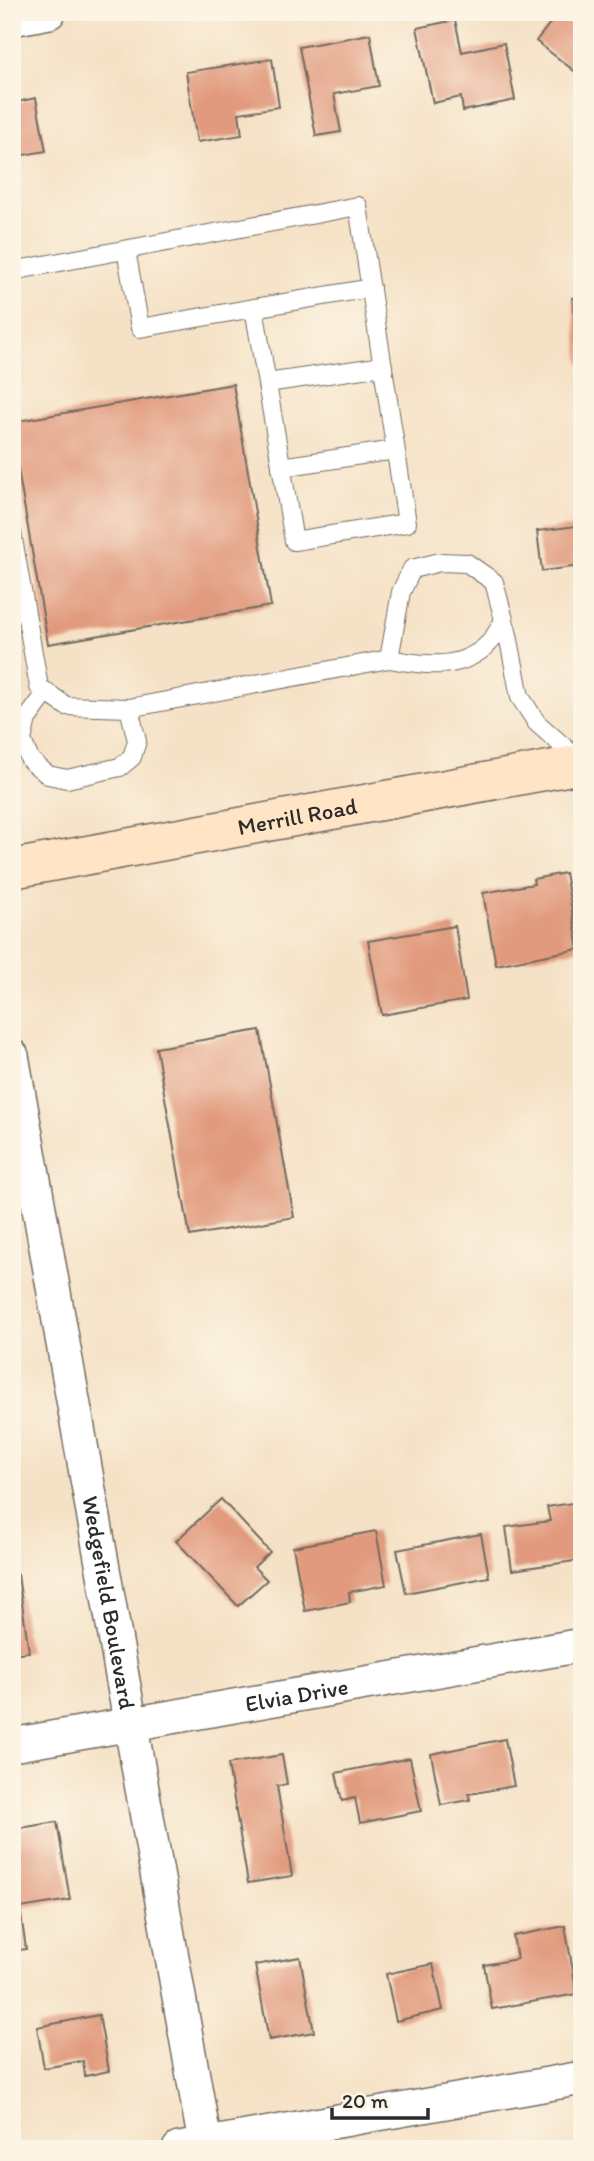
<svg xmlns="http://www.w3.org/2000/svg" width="594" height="2161" viewBox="0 0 594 2161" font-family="Itim,sans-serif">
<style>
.building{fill:#e19a7d}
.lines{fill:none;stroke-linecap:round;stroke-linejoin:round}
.lane-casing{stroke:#726b61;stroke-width:20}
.street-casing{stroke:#726b61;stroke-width:36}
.secondary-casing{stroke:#726b61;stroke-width:41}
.lane{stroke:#fff;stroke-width:18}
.street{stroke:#fff;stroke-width:33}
.secondary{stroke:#ffe4c6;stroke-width:38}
.labels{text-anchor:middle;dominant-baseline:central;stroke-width:5;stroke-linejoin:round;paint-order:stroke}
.street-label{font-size:23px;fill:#2b2b2b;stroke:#fcf5e5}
</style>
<rect width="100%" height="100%" fill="#fcf5e5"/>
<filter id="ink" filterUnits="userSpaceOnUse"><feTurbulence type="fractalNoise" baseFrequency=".0143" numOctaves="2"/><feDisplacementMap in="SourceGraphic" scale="14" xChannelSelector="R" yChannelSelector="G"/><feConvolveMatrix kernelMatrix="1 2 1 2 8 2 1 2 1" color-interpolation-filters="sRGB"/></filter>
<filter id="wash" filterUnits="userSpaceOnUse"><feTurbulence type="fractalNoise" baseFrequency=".00686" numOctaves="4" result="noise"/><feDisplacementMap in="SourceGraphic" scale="28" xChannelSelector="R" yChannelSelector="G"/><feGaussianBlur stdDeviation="1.57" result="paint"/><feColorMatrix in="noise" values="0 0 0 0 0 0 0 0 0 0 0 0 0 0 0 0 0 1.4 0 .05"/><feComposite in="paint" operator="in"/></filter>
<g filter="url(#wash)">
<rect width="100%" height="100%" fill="#f5e1c5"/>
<g id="blocks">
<g class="building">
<path d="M559,12H582V77L536,41Z"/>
<path d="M455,20L462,52L504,43L515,100L463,111L461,97L433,103L417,28Z"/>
<path d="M370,34L379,86L334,94L341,132L316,136L299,47Z"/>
<path d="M272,59L279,107L239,113L242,135L197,142L186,72Z"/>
<path d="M36,98L46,151L12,157V103Z"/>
<path d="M580,216H582V254H575Z"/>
<path d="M582,297V364H580L572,298Z"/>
<path d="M233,384L271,606L48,644L12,435V422Z"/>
<path d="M576,526L581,566L542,571L537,531Z"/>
<path d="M565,873L579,949L496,965L483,893L534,884L533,879Z"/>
<path d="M455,926L467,1000L382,1015L368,941Z"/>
<path d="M260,1030L294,1217L190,1236L156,1048Z"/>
<path d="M221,1499L270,1552L254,1567L267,1580L238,1606L176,1541Z"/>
<path d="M579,1502L582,1522V1560L512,1570L506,1527L550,1521L547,1507Z"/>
<path d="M376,1531L386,1585L349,1592L350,1602L305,1611L293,1547Z"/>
<path d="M481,1534L489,1577L406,1593L397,1550Z"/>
<path d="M18,1575L29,1652L12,1654V1576Z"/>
<path d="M582,1729V1754H580L576,1730Z"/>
<path d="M505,1739L514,1786L469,1794L470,1800L441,1805L431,1754Z"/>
<path d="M282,1755L287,1784L277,1786L292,1876L248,1883L228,1764Z"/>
<path d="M410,1758L421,1811L360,1823L355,1798L342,1801L336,1773Z"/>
<path d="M57,1822L70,1900L20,1908L26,1949L12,1951V1871L21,1870L14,1829Z"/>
<path d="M565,1926L577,1994L492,2009L484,1965L517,1959L513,1936Z"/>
<path d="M300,1957L314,2032L269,2040L255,1965Z"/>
<path d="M433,1964L443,2010L396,2021L386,1974Z"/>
<path d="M99,2015L109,2071L85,2076L83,2061L44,2068L37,2027Z"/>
</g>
</g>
</g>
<g filter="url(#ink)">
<use href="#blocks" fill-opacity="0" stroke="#726b61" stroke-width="2"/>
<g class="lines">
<defs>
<g id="lane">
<path d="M12,271L358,206L407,523L294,541L254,308L140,328L126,250"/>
<path d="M254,308L371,288"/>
<path d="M267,383L383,366"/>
<path d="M281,467L395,450"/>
<path d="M12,533L39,687L66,706L129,708L389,659C423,665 457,671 485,647C493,641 499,629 504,620"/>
<path d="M389,659L401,592L412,569L440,562L467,563L494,582L508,635L520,697L537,723L582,763"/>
<path d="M47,692L27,719L22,740L30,760L48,775L67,779L120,767L132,757L137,741L129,708"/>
</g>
<g id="street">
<path d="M12,19L49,12"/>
<path id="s1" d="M12,1056L206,2149"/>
<path id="s2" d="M12,1745L582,1645"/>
<path d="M179,2149L582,2078"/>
</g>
<g id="secondary">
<path id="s3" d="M12,869L582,764"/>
</g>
</defs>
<use href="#lane" class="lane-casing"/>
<use href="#street" class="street-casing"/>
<use href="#secondary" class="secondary-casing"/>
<use href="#lane" class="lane"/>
<use href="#street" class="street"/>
<use href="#secondary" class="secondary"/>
</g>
</g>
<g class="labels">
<g class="street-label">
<text stroke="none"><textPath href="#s3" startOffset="290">Merrill Road</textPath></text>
<text stroke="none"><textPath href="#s1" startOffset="555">Wedgefield Boulevard</textPath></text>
<text stroke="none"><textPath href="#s2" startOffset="289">Elvia Drive</textPath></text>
</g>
</g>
<rect width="594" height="2161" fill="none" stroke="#fcf5e5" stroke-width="42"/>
<path d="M332 2108v10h96v-10" fill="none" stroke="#2b2b2b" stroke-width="3.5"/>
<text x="342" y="2108" font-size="21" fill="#2b2b2b" stroke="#fcf5e5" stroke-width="5" paint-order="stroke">20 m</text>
</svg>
